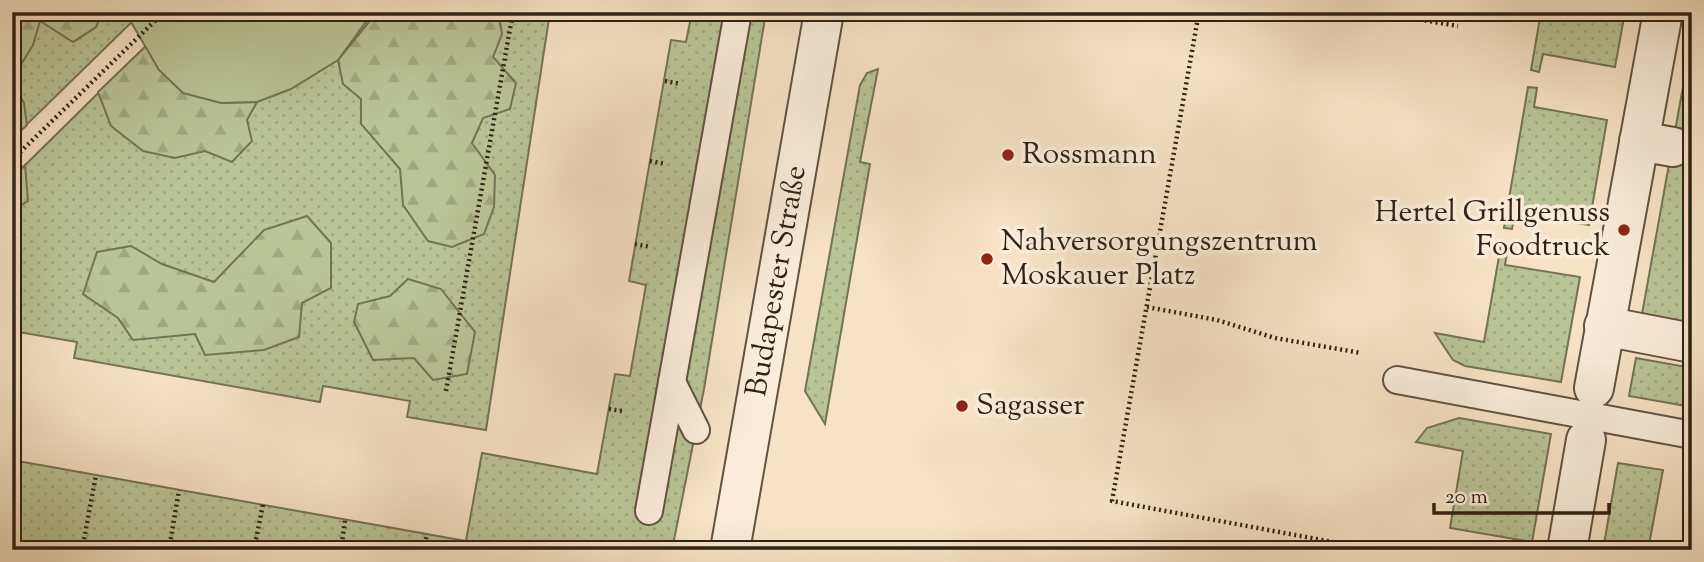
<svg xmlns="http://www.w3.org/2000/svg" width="1704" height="562" viewBox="0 0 1704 562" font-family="'Sorts Mill Goudy',serif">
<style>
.grass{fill:url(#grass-dots);stroke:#757356;stroke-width:2}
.forest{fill:url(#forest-firs);stroke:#757356;stroke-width:2}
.green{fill:#b9c497;stroke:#757356;stroke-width:2}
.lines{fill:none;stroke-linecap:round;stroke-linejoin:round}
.service-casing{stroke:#625242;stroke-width:30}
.pedestrian-casing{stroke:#625242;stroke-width:42}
.minor-casing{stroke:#625242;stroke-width:42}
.path{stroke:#312216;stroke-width:4.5;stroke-dasharray:2 3.5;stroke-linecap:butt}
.service{stroke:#faecd9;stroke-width:26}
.pedestrian{stroke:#faecd9;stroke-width:38}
.minor{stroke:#faecd9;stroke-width:38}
.poi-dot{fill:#8f2418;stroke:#faecd9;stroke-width:2.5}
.labels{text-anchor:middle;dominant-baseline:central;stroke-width:7;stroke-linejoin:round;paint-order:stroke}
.poi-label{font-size:30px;fill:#312216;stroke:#faecd9;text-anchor:start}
.street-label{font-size:30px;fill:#312216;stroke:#faecd9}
</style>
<defs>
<pattern id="grass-dots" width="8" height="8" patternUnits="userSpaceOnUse" patternTransform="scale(1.75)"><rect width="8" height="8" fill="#b9c497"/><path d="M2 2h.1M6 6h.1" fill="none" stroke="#a0a881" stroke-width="1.8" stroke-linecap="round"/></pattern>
<pattern id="forest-firs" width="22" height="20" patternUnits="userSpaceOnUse" patternTransform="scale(1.75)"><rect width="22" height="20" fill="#b9c497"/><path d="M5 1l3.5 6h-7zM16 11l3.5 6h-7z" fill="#a0a881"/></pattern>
</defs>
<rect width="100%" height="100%" fill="#f7e2c5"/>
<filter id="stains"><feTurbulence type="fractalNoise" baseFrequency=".00286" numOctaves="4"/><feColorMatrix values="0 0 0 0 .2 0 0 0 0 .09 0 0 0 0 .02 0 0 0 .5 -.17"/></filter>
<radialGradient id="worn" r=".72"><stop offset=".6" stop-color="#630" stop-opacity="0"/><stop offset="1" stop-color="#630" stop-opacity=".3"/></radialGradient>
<g class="grass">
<path d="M12,12H142L12,139Z"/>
<path d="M373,12H550L486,430L407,417L410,401L323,386L320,402L74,358L77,342L12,331V178L146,46L372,18Z"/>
<path d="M692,12H766L704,389L672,550H12V460L466,541L482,453L597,474L615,374L630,376L646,285L629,281L671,40L686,42Z"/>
<path d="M1541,12H1625L1615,67L1543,54L1539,72L1531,70Z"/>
<path d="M1692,37V324L1642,314Z"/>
<path d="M878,69L860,162L870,164L825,424L805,391L860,85L867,73Z"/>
<path d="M1528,87L1537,88L1534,107L1607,120L1589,225L1515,212L1512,229L1504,228Z"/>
<path d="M1501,245L1508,247L1505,265L1580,277L1561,382L1465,366L1453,360L1435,333L1484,342Z"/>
<path d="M1636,358L1692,368V407L1629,396Z"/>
<path d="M1459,418L1551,434L1532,542L1450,528L1463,451L1416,442L1427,428Z"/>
<path d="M1618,463L1663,470L1648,550H1603Z"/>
</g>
<g class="forest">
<path d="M12,12H102L96,27L73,42L40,21L33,45L12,79Z"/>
<path d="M377,12H498L502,34L493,57L516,83L510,109L483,118L472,143L495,175L494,207L484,234L452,247L428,241L403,205L400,169L361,124V99L343,84L338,60Z"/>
<path d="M146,46L159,70L221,103L257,102L247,120L252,141L232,162L205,151L175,158L143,151L111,126L98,92Z"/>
<path d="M12,82L24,103L27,125L12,139Z"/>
<path d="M25,165L28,201L12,211V178Z"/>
<path d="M307,216L331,243V288L302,303L299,337L264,350L205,355L195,334L133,340L118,318L83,294L97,252L131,246L162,264L214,282L264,230Z"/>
<path d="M408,279L441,289L475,332L467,374L433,380L414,358L373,360L354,322L358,304L390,296Z"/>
</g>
<path class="green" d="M142,12H373L338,60L291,89L257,102L221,103L183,93L159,70L131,22Z"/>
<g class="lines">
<defs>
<g id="service">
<path d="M1397,380L1692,435"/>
<path d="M672,382L696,430"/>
<path d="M649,511L738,12"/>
</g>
<g id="pedestrian">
<path d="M1639,141L1673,147"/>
<path d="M1604,326L1692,343"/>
<path d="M1594,388L1663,12"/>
<path d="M1567,550L1586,440"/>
</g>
<g id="minor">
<path id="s1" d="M730,550L824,12"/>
</g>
</defs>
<use href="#service" class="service-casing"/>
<use href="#pedestrian" class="pedestrian-casing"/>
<use href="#minor" class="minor-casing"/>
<g class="path">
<path d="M1199,12L1112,501L1376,550"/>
<path d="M1376,12L1458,26"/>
<path d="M665,81L681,84"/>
<path d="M12,160L164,12"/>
<path d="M650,161L666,164"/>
<path d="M635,244L651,247"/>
<path d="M1147,307L1217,320L1275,338L1361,353"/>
<path d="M446,391L513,12"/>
<path d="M609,409L622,411"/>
<path d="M82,550L96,475"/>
<path d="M169,550L179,490"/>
<path d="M254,550L263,504"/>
<path d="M341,550L345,520"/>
<path d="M424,550L427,534"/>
</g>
<use href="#service" class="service"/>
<use href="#pedestrian" class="pedestrian"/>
<use href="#minor" class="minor"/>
</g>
<g class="poi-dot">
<circle cx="1008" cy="155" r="7"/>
<circle cx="1624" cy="230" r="7"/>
<circle cx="987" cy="259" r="7"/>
<circle cx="962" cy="406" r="7"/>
</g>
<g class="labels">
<g class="poi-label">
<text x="1022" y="155">Rossmann</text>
<text x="1610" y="213" text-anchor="end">Hertel Grillgenuss<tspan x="1610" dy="34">Foodtruck</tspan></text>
<text x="1001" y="242">Nahversorgungszentrum<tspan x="1001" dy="34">Moskauer Platz</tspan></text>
<text x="976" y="406">Sagasser</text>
</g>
<g class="street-label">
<text stroke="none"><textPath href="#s1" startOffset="273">Budapester Straße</textPath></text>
</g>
</g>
<rect width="1704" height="562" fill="none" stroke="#f7e2c5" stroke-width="42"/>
<rect x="14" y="14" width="1676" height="534" fill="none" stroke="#312216" stroke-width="3.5"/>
<rect x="21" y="21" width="1662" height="520" fill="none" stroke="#312216" stroke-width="2"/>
<path d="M1434 503v10h175v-10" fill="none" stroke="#312216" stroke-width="3.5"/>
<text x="1445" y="503" font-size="21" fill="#312216" stroke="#faecd9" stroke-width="5" paint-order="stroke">20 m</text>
<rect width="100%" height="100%" filter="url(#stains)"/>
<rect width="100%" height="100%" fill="url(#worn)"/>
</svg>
